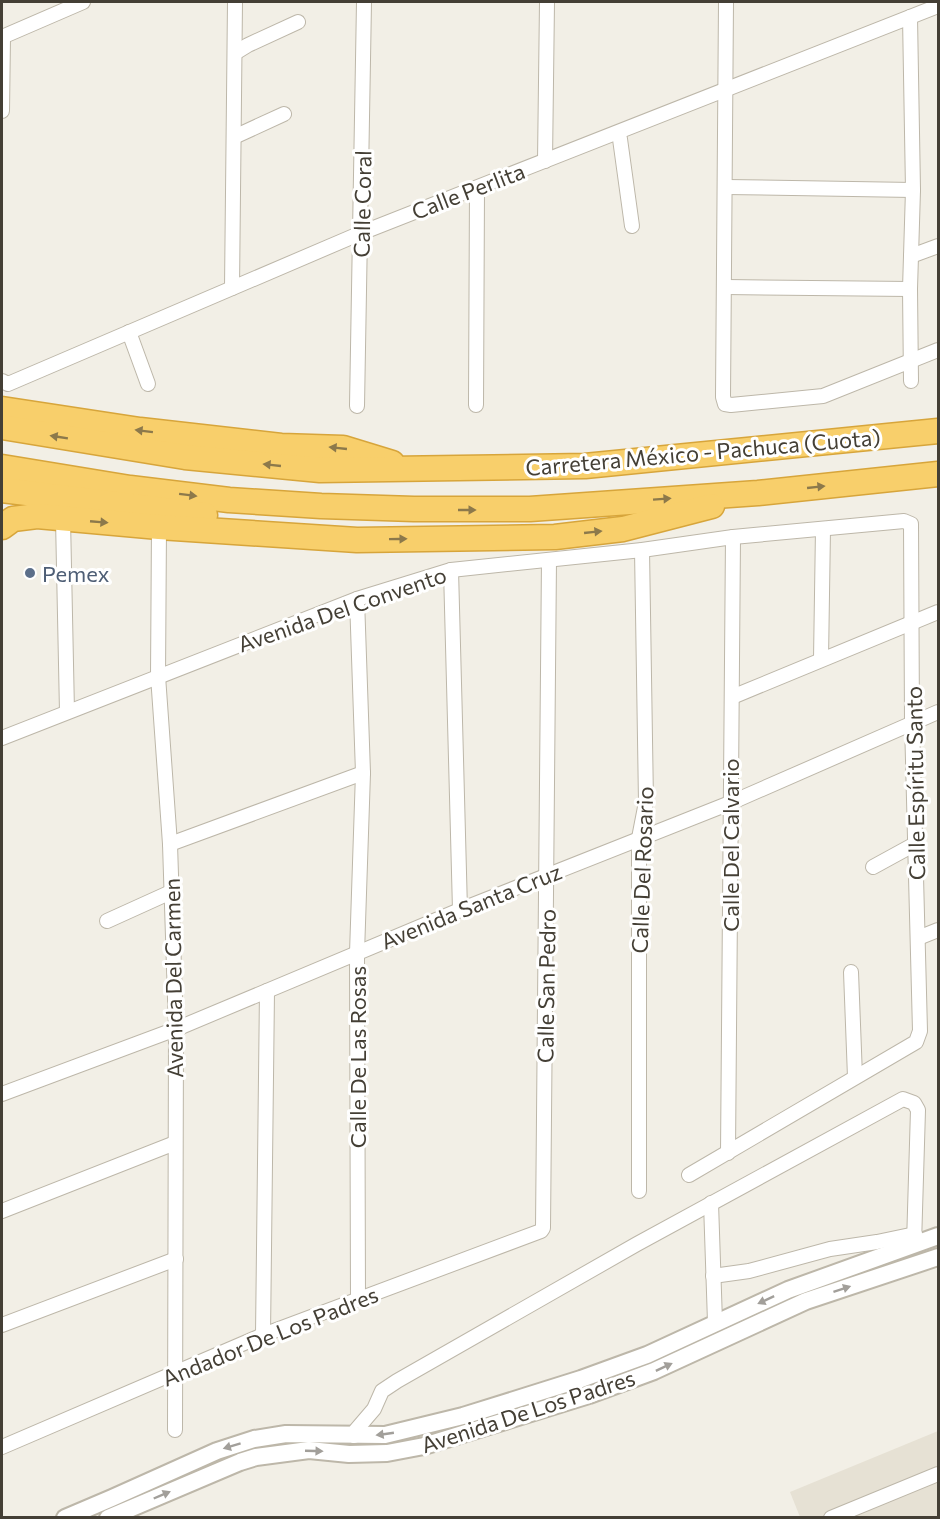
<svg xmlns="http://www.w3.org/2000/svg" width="940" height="1519" viewBox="0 0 940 1519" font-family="Commissioner,sans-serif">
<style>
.residential{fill:#e6e1d4}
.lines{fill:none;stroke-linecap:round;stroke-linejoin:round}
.minor-casing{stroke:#bdb7a9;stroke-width:16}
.tertiary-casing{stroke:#bdb7a9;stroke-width:20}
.motorway-casing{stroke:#d7a53b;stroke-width:27}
.minor{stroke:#fff;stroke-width:14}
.tertiary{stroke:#fff;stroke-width:16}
.motorway{stroke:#f8cf6b;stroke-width:24}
.oneway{fill:#8c794b}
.oneway2{fill:#a29f9a}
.service-dot{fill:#5c6f8a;stroke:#fff;stroke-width:2}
.labels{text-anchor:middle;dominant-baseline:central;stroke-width:6;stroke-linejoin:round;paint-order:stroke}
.street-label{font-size:22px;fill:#443f35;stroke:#fff}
.service-label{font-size:22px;fill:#4e5e75;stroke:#fff;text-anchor:start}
</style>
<rect width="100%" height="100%" fill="#f2efe6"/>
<path class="residential" d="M938,1431V1517H800L790,1492Z"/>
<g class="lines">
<defs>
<g id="minor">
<path d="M726,2L723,397L725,404L731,405L823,396L938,350"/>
<path d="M910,17L913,190L910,289L911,381"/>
<path d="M2,37L83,2"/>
<path d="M235,53L248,45L298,22"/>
<path d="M2,111L3,37"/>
<path d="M617,133L620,139L632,226"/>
<path d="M234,137L284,114"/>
<path d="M545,161L547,2"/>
<path d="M726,187L913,190"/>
<path d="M911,256L938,246"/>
<path d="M726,287L910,289"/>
<path d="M232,288L235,2"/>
<path d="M129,332L148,384"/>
<path d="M2,381L8,384L361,233L938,6"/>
<path d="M476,405L477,189"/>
<path d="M357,406L364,2"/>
<path d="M63,519L67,712"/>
<path d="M159,527L158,676L170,844L176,1029L175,1430"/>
<path d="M451,570L460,910"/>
<path d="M357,599L363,773L357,953L358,1300"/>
<path d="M821,659L823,529"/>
<path d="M732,697L938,612"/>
<path d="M2,738L357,599L451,570L642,550L733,537L904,521L911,524L912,722L920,1031L916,1042L689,1175"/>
<path d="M170,844L363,773"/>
<path d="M873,867L915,844"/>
<path d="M107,921L171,892"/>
<path d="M918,938L938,930"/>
<path d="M851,972L855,1077"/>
<path d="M2,1094L176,1029L460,910L730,803L938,712"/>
<path d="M728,1153L733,537"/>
<path d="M639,1191V838L646,802L642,550"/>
<path d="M711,1203L715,1322"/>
<path d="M2,1211L175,1143"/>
<path d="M713,1276L749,1271L830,1249L877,1242L915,1234"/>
<path d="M2,1325L176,1259"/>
<path d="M263,1335L267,991"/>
<path d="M354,1436L356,1430L374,1409L382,1391L397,1381L637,1244L903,1099L914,1103L918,1110L914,1244"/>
<path d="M2,1447L263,1335L541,1231L543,1228L549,560"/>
<path d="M831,1518L938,1474"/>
</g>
<g id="tertiary">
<path d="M65,1518L112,1498L217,1451L254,1439L286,1434L385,1435L463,1416L581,1379L647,1355L788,1290L938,1236"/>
<path d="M108,1518L240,1462L256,1457L309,1450L349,1454L387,1453L424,1446L589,1395L654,1371L806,1301L938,1257"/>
</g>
<g id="motorway">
<path d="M2,409L140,430L281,446L343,448L392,463"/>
<path d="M2,427L185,457L320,470L585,466L938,431"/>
<path d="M2,467L130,488L229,500L321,506L414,509H530L758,493L938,474"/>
<path d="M2,490L205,515"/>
<path d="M2,527L13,519L37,516L159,527L357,540L555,537L623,529L712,506"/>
</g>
</defs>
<use href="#minor" class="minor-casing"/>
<use href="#tertiary" class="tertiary-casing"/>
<use href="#motorway" class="motorway-casing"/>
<use href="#minor" class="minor"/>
<use href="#tertiary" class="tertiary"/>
<use href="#motorway" class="motorway"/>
</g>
<defs><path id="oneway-solid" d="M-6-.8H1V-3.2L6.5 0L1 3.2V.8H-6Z" transform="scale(1.5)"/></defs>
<g class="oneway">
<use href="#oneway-solid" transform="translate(144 431) rotate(-173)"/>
<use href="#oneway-solid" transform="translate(59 437) rotate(-171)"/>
<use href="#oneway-solid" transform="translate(338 448) rotate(-174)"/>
<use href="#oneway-solid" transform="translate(272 465) rotate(-174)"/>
<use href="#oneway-solid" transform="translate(816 487) rotate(-6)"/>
<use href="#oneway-solid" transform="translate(188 495) rotate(7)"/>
<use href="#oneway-solid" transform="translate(662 499) rotate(-4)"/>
<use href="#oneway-solid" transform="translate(467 510)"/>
<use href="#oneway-solid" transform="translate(99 522) rotate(5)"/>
<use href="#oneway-solid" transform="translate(593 532) rotate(-6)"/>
<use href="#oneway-solid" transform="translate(398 539) rotate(-1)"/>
</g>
<g class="oneway2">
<use href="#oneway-solid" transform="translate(842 1289) rotate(-18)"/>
<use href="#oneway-solid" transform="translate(766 1300) rotate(155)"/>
<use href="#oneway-solid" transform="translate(664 1367) rotate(-25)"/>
<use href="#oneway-solid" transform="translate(385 1434) rotate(172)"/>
<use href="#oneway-solid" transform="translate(232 1446) rotate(163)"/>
<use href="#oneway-solid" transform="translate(314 1451) rotate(2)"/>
<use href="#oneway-solid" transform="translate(162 1495) rotate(-23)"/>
</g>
<circle class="service-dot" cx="30" cy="573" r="6"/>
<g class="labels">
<g class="street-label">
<text transform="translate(468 191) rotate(-21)">Calle Perlita</text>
<text transform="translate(362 204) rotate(-89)">Calle Coral</text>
<text transform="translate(703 452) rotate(-5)">Carretera México - Pachuca (Cuota)</text>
<text transform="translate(342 609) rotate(-19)">Avenida Del Convento</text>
<text transform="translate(915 783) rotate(-91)">Calle Espíritu Santo</text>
<text transform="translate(730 845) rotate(-90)">Calle Del Calvario</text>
<text transform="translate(642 870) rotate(-88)">Calle Del Rosario</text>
<text transform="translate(471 906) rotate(-22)">Avenida Santa Cruz</text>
<text transform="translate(173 978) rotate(-91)">Avenida Del Carmen</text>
<text transform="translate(546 986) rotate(-89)">Calle San Pedro</text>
<text transform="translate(357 1057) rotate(-90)">Calle De Las Rosas</text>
<text transform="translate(270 1336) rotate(-22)">Andador De Los Padres</text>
<text transform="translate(528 1411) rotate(-18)">Avenida De Los Padres</text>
</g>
<g class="service-label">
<text x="42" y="573">Pemex</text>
</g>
</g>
<rect width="940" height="1519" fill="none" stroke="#443f35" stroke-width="6"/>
</svg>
